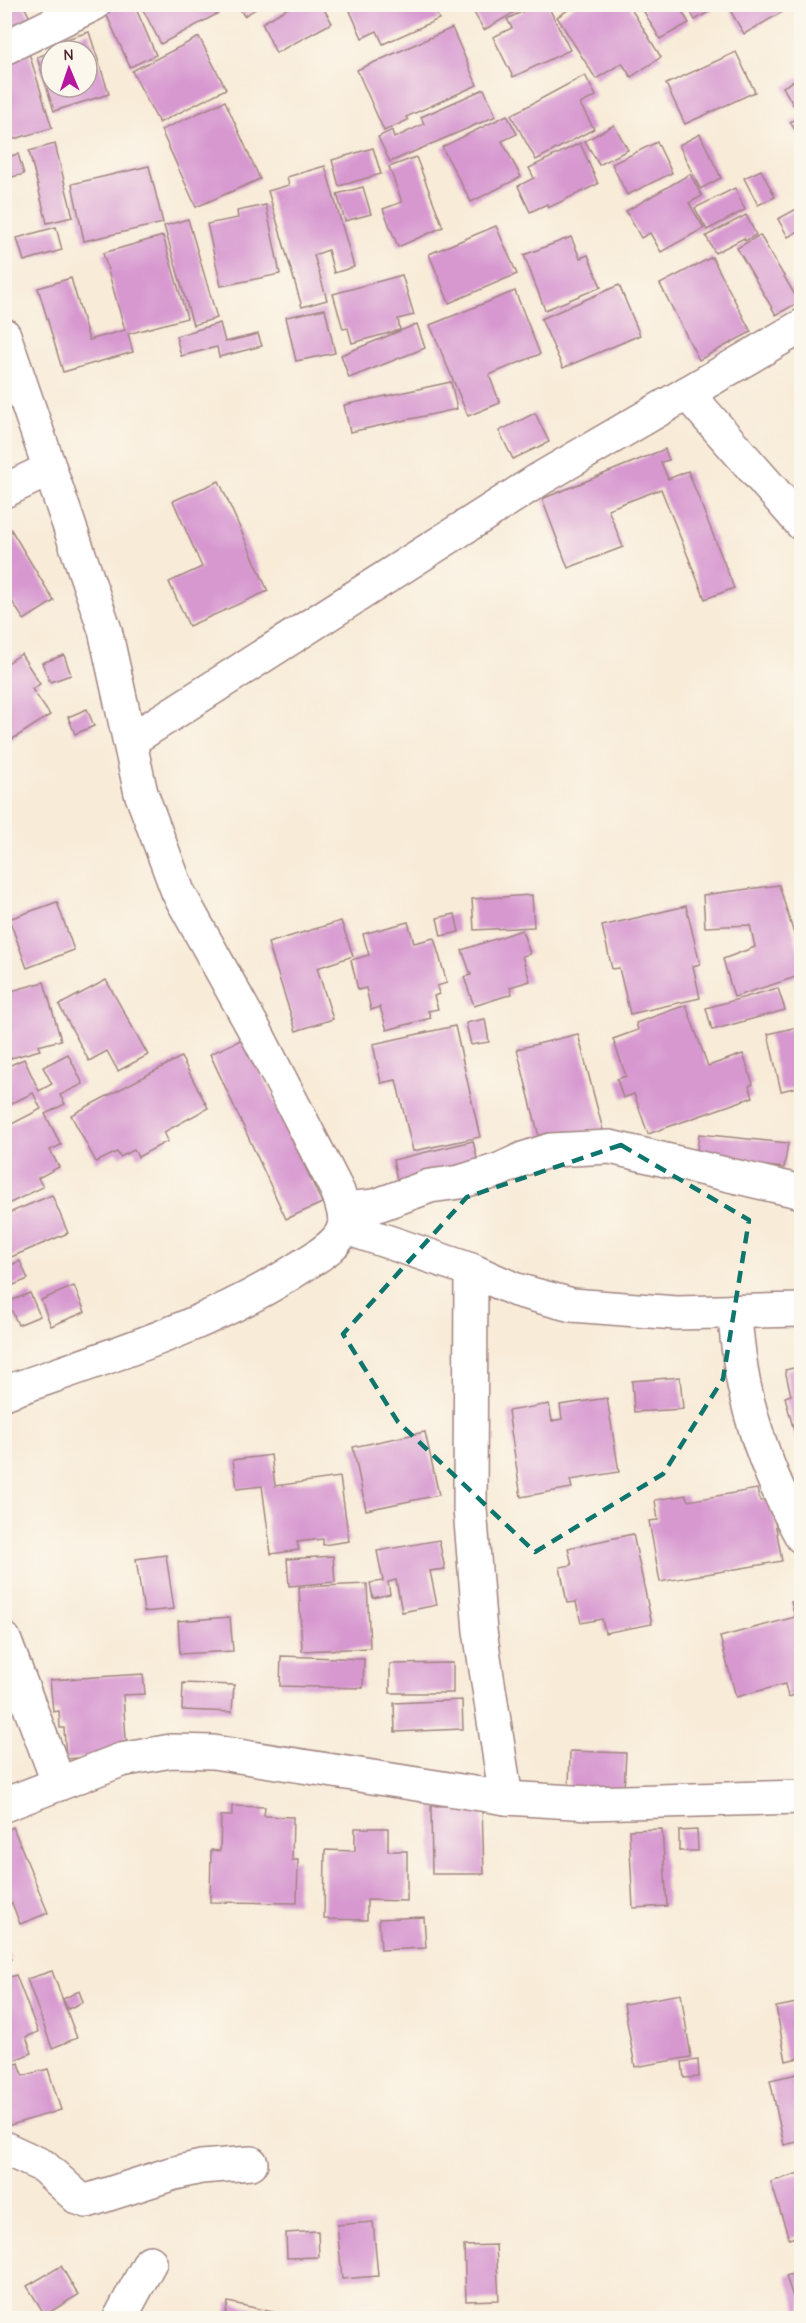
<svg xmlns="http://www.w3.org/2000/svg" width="806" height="2323" viewBox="0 0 806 2323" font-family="'Comic Neue',sans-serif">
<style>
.building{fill:#d798d0}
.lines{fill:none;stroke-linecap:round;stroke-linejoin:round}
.minor-casing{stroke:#a18582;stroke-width:36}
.minor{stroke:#fff;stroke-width:33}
.marked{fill:none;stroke:#0f766e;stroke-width:4.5;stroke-dasharray:12 8;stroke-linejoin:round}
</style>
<rect width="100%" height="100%" fill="#fbf7ec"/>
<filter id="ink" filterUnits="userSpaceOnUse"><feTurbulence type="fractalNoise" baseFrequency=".0167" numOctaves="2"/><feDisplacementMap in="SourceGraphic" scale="12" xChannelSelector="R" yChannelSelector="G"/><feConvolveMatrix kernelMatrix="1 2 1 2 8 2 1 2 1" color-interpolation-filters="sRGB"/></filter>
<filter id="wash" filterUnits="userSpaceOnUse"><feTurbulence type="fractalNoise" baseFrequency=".008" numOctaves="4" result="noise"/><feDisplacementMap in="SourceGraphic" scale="24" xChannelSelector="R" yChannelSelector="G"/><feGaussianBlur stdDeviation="1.35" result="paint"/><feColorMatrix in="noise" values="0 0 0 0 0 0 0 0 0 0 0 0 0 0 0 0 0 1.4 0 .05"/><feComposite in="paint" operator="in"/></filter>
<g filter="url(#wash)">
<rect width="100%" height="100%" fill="#f8ebd8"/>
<g id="blocks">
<g class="building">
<path d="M4,4H32L25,8L33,24L4,38Z"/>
<path d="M108,4H134L156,55L130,67L103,7Z"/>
<path d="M140,4H214L219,13L161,44Z"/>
<path d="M237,4H264L244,16Z"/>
<path d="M295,4H321L332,23L276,53L262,23Z"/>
<path d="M363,4H432L439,19L383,44L377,31L362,38L350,11Z"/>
<path d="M469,4H522L523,7L484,30Z"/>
<path d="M538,4H547L570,50L513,77L493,37L512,28L507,19Z"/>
<path d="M577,4H628L661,57L631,77L622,63L596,79L557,17Z"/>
<path d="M686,4H722L695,20Z"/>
<path d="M742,4H783L786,10L744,34L731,12Z"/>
<path d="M640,5H678L689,23L660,39Z"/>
<path d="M452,28L477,85L406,117L408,120L384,131L357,70Z"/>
<path d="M89,32L109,94L54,111L37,57L51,52V87H87V51H53L51,44Z"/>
<path d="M199,37L226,89L159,123L132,71Z"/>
<path d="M736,52L755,92L685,124L666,84Z"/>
<path d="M29,53L52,128L4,142V60Z"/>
<path d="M585,75L596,96L580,104L594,129L536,160L511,115Z"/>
<path d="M802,76V104L795,108L783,87Z"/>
<path d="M484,89L496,116L390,162L378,137L392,130L394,138L424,124L421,117Z"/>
<path d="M225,101L260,179L196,207L161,130Z"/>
<path d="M507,115L517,134L502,141L521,177L471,202L442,147Z"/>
<path d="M802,115V141L790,122Z"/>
<path d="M614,125L628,150L599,165L585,141Z"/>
<path d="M700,134L721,178L700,189L679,145Z"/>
<path d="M657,142L672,173L627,195L612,164Z"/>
<path d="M580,143L598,184L548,208L547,204L530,212L518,186L534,178L529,168Z"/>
<path d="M55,144L73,217L47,223L29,151Z"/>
<path d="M373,148L381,174L339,186L332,160Z"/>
<path d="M18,154L24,174L4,179V158Z"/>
<path d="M416,157L443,227L398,247L383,209L402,202L389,167Z"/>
<path d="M149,166L163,223L84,241L72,184Z"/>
<path d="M325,166L354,267L334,273L328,250L314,255L327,300L302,307L268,191L289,185L287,177Z"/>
<path d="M761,170L775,197L758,205L744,178Z"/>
<path d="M690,174L702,196L689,203L704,228L661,252L650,233L641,238L626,211Z"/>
<path d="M363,187L371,214L345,221L337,194Z"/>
<path d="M735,188L745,210L707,230L695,208Z"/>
<path d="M266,205L280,274L221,286L207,224L238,218L237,211Z"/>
<path d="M802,206V229L788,237L778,219Z"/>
<path d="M746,215L756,235L745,241L744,238L715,253L706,236Z"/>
<path d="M188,219L217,318L193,325L164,226Z"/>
<path d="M496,226L517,274L449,303L429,254Z"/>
<path d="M56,227L62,250L24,261L17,238Z"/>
<path d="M760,235L799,302L776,315L737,248Z"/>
<path d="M163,236L187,318L128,334L133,352L63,372L38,288L71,278L89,340L125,330L103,253Z"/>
<path d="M571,237L580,258L588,255L601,287L545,310L524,255Z"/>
<path d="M712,257L751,332L699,360L660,284Z"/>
<path d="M402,275L414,315L398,319L400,330L352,343L348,328L343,329L333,294Z"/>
<path d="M619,285L640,335L563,368L541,319Z"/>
<path d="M515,291L540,354L489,375L500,403L468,416L430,325Z"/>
<path d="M325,309L335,353L296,361L286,317Z"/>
<path d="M220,323L225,342L258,334L262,346L219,357L217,347L181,356L176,336Z"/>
<path d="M417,324L425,348L349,378L341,355Z"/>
<path d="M451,382L457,409L350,432L344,405Z"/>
<path d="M535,413L549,442L513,459L499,431Z"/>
<path d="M665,449L669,460L661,462L668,479L688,471L734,588L705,599L661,489L608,509L623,547L568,568L542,499Z"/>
<path d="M219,481L268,591L189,626L169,582L202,567L173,501Z"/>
<path d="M10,528L54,601L24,620L4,589V532Z"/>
<path d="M21,654L40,684L32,689L50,715L5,744V665Z"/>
<path d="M64,655L71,675L50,682L42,663Z"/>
<path d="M87,709L94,726L75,734L68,717Z"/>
<path d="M779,885L802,960V975L734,997L723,959L755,947L750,925L705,927L703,895Z"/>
<path d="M532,895L534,927L474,930L472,899Z"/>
<path d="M57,902L74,950L27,968L9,919Z"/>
<path d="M686,906L700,964L693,966L700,998L630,1014L619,968L612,969L602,926Z"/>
<path d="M455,914L459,932L441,936L437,918Z"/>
<path d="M341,921L353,956L317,968L333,1019L296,1031L268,943Z"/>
<path d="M408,922L414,943L434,938L447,983L437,986L439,994L434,996L438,1009L428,1011L431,1018L387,1030L380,1007L371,1010L366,988L358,990L351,960L369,955L363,934Z"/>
<path d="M522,930L530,954L522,956L530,981L510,987L512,994L474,1006L464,977L471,975L462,950Z"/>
<path d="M106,980L148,1055L118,1071L107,1051L89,1061L59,1005Z"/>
<path d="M44,982L61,1040L38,1046L40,1050L4,1060V993Z"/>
<path d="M778,988L785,1010L712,1030L706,1008Z"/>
<path d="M686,1005L708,1066L743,1054L753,1084L749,1086L753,1097L648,1134L634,1094L623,1098L617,1079L626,1076L613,1039L638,1030L636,1023Z"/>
<path d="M485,1019L489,1042L471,1045L466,1023Z"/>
<path d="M455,1026L480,1137L413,1151L396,1080L381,1083L373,1044Z"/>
<path d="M802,1026V1086L781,1091L768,1034Z"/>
<path d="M578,1034L603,1130L541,1145L517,1049Z"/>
<path d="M245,1038L322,1203L286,1219L210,1054Z"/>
<path d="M68,1054L83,1084L60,1095L65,1104L45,1114L61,1145L50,1150L59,1167L38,1178L43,1187L4,1206V1123L6,1127L41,1109L33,1093L4,1107V1068L24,1059L39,1091L52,1084L43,1067Z"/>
<path d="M181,1057L208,1108L164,1132L168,1141L138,1157L134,1150L120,1157L117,1152L96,1162L71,1115Z"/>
<path d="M699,1134L788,1143L784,1168L696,1158Z"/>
<path d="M473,1141L479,1167L398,1185L393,1160Z"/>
<path d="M52,1195L68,1233L4,1260V1215Z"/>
<path d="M20,1261L28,1279L4,1289V1268Z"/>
<path d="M74,1286L85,1312L51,1326L41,1300Z"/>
<path d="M30,1293L40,1316L18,1325L8,1302Z"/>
<path d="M802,1366V1445L798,1446L785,1397L791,1395L785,1370Z"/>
<path d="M680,1377L683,1409L634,1412L632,1381Z"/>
<path d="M607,1398L619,1472L570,1480L572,1488L521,1497L508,1411L549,1404L552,1421L562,1419L560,1405Z"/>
<path d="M425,1432L439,1495L366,1510L353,1447Z"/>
<path d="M271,1455L275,1486L340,1477L349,1541L323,1545V1539L297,1542L299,1550L271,1554L262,1486L237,1489L233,1460Z"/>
<path d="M757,1489L760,1501L771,1500L782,1561L660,1582L649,1521L658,1520L655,1500L686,1495L688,1501Z"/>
<path d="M633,1534L652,1624L605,1633L602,1619L581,1623L576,1602L567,1603L560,1567L572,1565L568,1548Z"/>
<path d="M439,1540L445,1569L430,1571L437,1605L402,1612L396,1580L388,1582L390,1594L373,1598L370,1583L383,1581L377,1551Z"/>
<path d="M166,1555L174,1609L144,1612L136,1559Z"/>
<path d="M333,1556L335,1582L289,1586L287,1559Z"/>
<path d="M367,1584L370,1648L302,1651L299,1587Z"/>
<path d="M802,1600V1693L788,1697L785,1684L736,1697L720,1637L795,1617L791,1602Z"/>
<path d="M230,1617L233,1651L180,1654L178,1621Z"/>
<path d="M281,1656L364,1659L363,1688L280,1686Z"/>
<path d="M453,1663V1693H390V1664Z"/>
<path d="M143,1674L145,1694L123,1695L127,1754L66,1759L64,1728H60L59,1711L53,1712L50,1680Z"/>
<path d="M183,1683L234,1685L232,1712L182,1710Z"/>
<path d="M462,1700L463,1729L395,1732L394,1703Z"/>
<path d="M570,1751L626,1753L624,1790L569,1788Z"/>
<path d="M482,1805L484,1874H432L431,1806Z"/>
<path d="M232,1806L265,1807L264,1816L293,1817L292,1860H298L297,1903L210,1902L211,1850L220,1851L221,1816H232Z"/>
<path d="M13,1827L48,1913L20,1924L12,1903L4,1906V1831Z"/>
<path d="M355,1828H388V1851H407V1901L367,1900V1920L324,1919L325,1850L355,1851Z"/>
<path d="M662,1829L667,1906L633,1908L629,1830Z"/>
<path d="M697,1830L698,1851H679V1831Z"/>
<path d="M424,1917L426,1948L381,1950L379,1919Z"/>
<path d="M4,1945L11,1959L4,1962Z"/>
<path d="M52,1971L77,2038L52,2048L27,1979Z"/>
<path d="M16,1975L38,2032L26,2037L32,2053L4,2064V1979Z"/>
<path d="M79,1991L83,2002L68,2009L63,1999Z"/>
<path d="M681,1994L691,2057L635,2067L624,2004Z"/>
<path d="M802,2002V2057L786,2061L776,2007Z"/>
<path d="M698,2060L699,2077L684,2078L682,2062Z"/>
<path d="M19,2063L23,2076L48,2069L61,2110L4,2127V2068Z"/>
<path d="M802,2073V2141L784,2145L770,2080Z"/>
<path d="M802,2172V2235L789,2239L771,2182Z"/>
<path d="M373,2222L378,2276L342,2279L337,2225Z"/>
<path d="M318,2231L319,2257L287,2258L286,2233Z"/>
<path d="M496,2245L499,2300L466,2301L464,2246Z"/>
<path d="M61,2266L78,2295L45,2315L27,2286Z"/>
<path d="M802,2271V2315H799L786,2276Z"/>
<path d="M228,2302L291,2316L290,2318H225Z"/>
</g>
</g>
</g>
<g filter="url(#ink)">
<use href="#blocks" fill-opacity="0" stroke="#a18582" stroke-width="1.5"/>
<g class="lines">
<defs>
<g id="minor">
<path d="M4,48L94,4"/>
<path d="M4,335L105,630L141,793L178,892L259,1038L338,1192C341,1202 347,1216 344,1227C339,1244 318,1256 305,1264C215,1325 106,1357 4,1393"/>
<path d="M687,393L802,524"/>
<path d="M4,491L50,469"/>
<path d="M131,740L540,479L802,326"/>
<path d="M344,1209L375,1206L430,1186L460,1182L499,1170L523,1159L551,1150L610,1147L802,1192"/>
<path d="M344,1227L471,1270L516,1290L572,1305L676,1313L802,1310"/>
<path d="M471,1270L470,1509L480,1631L506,1798"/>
<path d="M734,1311C737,1336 739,1361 744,1385C755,1438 776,1490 802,1537"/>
<path d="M4,1639L59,1784"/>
<path d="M4,1805L121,1760L171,1751L213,1752L506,1798L590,1803L802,1797"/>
<path d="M4,2148L43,2166L78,2198L87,2201L171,2174L201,2167L251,2163"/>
<path d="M120,2318L150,2262"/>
</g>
</defs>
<use href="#minor" class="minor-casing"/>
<use href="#minor" class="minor"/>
</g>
</g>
<path class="marked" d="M621,1145L749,1220L723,1379L663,1474L535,1552L398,1422L343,1334L467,1197Z"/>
<rect width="806" height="2323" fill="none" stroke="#fbf7ec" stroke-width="24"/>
<g transform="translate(69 69) rotate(358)"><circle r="28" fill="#fbf7ec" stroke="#b4a19f" stroke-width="1.5"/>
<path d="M0-4.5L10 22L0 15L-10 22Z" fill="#b5179e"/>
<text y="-9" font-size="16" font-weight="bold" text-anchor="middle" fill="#4a1f2b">N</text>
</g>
</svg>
